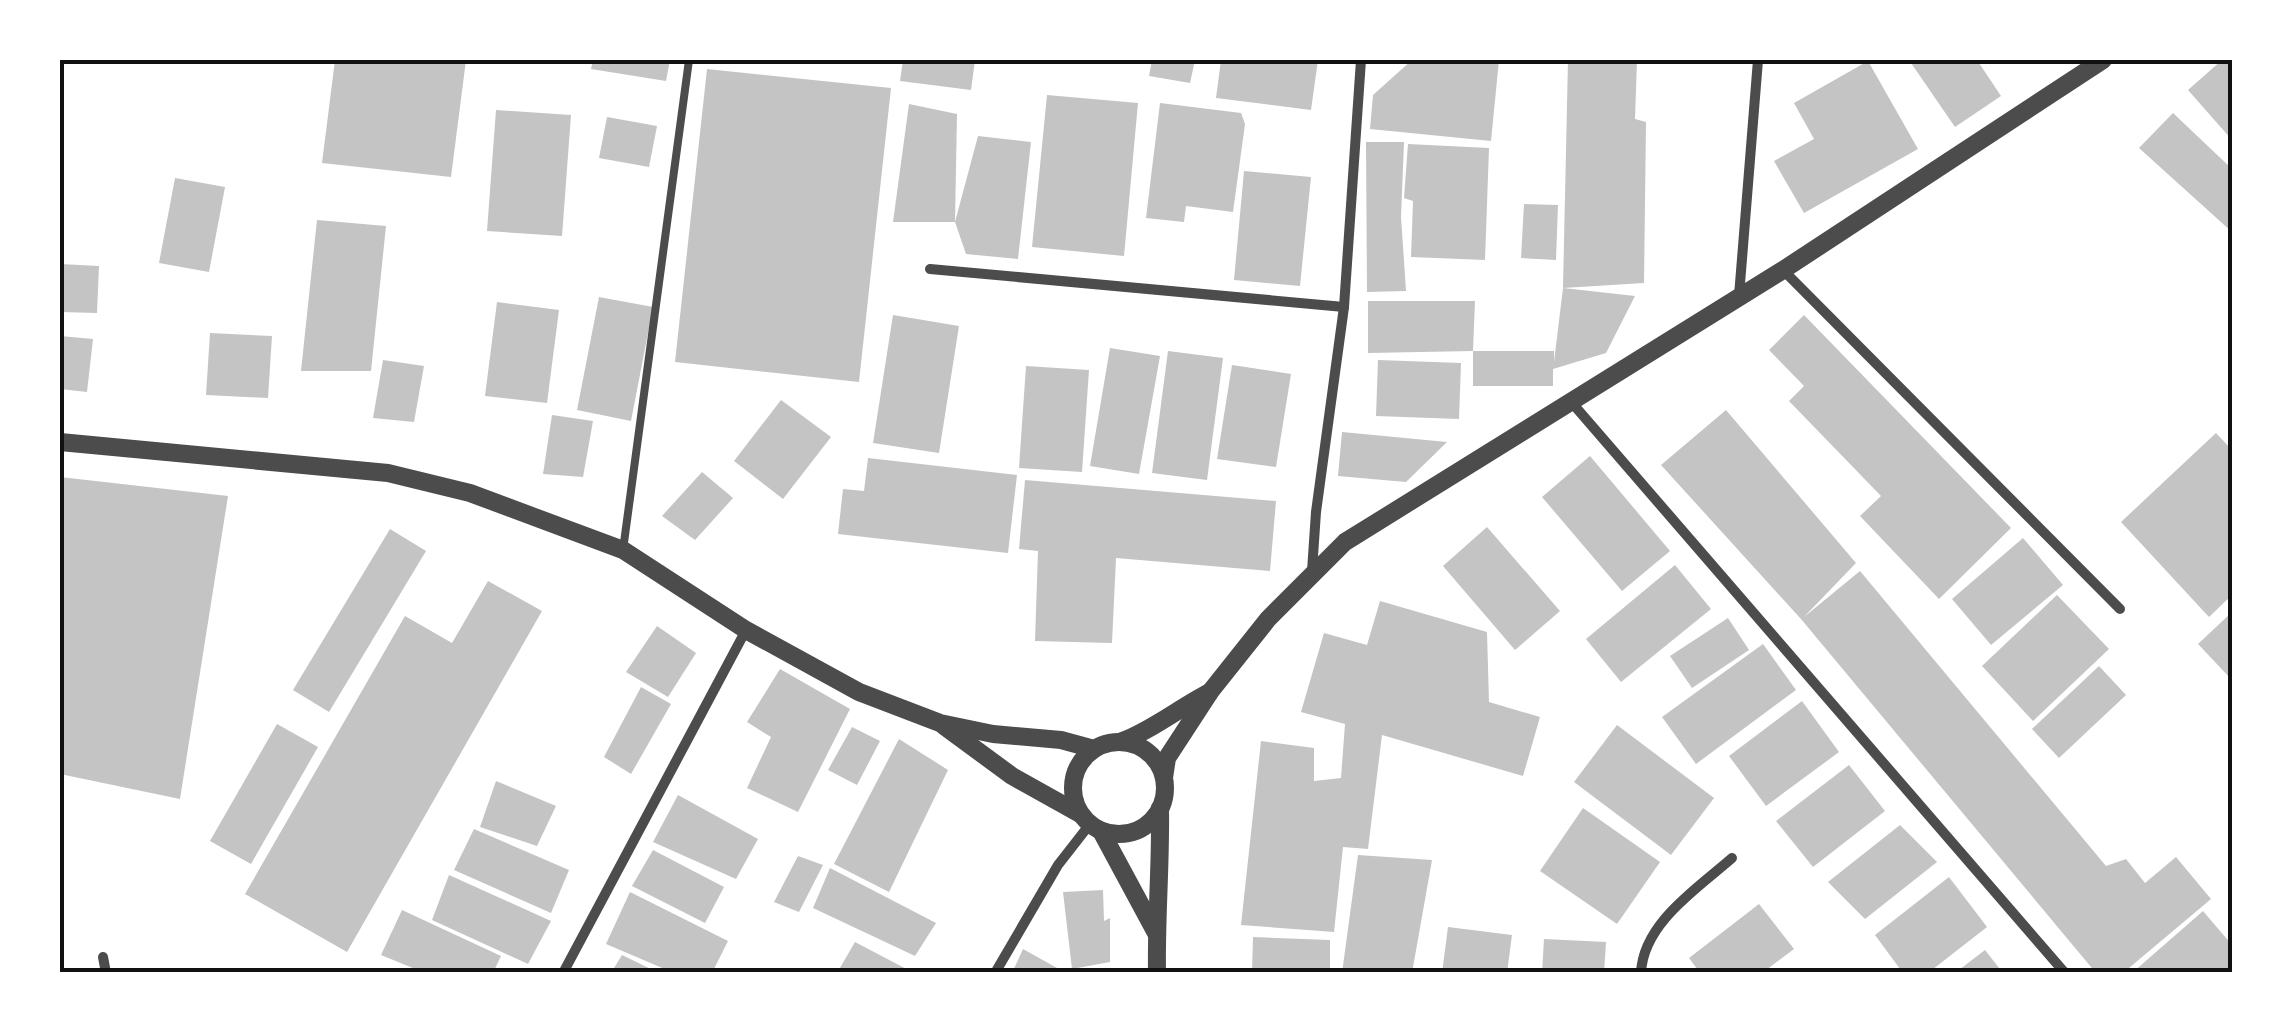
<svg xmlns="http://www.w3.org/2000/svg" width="2292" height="1033" viewBox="0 0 2292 1033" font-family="Overpass,sans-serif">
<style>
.building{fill:#c4c4c4}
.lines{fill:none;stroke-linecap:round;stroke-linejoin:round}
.service{stroke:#4c4c4c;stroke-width:8}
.minor{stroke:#4c4c4c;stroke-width:10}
.tertiary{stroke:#4c4c4c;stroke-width:18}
.neatline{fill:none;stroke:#111;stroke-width:4}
</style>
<rect width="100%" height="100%" fill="#fff"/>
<g class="building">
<path d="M335,60H466L451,177L322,163Z"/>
<path d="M593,60H670L666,81L591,69Z"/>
<path d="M903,60H975L971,90L900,81Z"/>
<path d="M1152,60H1195L1190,83L1149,76Z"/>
<path d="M1221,60H1318L1311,110L1216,98Z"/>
<path d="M1412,60H1499L1491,141L1370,129L1373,95Z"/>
<path d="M1568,60H1637L1635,119L1646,122L1644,283L1563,288Z"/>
<path d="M1909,60H1977L2001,96L1955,127Z"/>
<path d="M2222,60H2232V140L2188,90Z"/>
<path d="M1868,61L1918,149L1804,213L1774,161L1814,139L1794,103Z"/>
<path d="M707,69L891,88L859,382L675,362Z"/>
<path d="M1047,95L1138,103L1124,256L1032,247Z"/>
<path d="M1160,103L1241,113L1245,124L1233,212L1186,206L1184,222L1146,218Z"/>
<path d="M909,104L957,114L955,222H893Z"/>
<path d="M496,110L571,115L562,236L487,231Z"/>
<path d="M2173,113L2232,169V232L2139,148Z"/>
<path d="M607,117L657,126L649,167L599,158Z"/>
<path d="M978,136L1031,142L1018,259L966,254L955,222Z"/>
<path d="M1366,142H1404L1401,217L1406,291L1367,292Z"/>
<path d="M1408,144L1489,148L1485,260L1411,257L1413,201L1404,198Z"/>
<path d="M1244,171L1311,177L1300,286L1234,280Z"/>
<path d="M175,178L225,187L209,272L159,263Z"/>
<path d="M1524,204L1558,205L1556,260L1521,258Z"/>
<path d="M317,220L386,226L371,371H301Z"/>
<path d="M60,264L99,266L97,313L60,312Z"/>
<path d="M1563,288L1635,296L1606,353L1553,369V386H1473V351H1554V362Z"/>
<path d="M599,297L653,307L631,421L577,410Z"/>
<path d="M1368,301H1475L1473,351L1368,353Z"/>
<path d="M497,302L559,310L547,403L485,396Z"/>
<path d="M893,315L959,326L939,453L873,443Z"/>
<path d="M1804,315L2011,528L1939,599L1860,516L1881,496L1789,401L1804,386L1769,350Z"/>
<path d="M210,333L272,336L268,398L206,395Z"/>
<path d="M60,336L93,339L87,392L60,389Z"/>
<path d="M1110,348L1160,356L1139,474L1090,466Z"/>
<path d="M1168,351L1223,358L1207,480L1152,473Z"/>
<path d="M383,360L424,366L414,422L373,418Z"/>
<path d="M1378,360L1461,363L1459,419L1376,416Z"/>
<path d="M1232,365L1291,374L1276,467L1217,459Z"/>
<path d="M1026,366L1089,370L1082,472L1019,468Z"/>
<path d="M781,400L831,437L783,499L734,461Z"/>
<path d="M1726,410L1856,563L1804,617L1860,571L2106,866L2126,859L2145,883L2176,857L2211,899L2123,973H2096L1801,619L1661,465Z"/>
<path d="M552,415L593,421L583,477L543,474Z"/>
<path d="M1342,432L1447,442L1406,482L1338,476Z"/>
<path d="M2216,433L2232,450V595L2209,617L2121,522Z"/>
<path d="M1590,456L1670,551L1622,591L1542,497Z"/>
<path d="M868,458L1017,475L1008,553L838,534L843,489L864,491Z"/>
<path d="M702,472L733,498L695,540L662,516Z"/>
<path d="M60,477L228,496L180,799L60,774Z"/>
<path d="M1025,480L1276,501L1270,571L1116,558L1112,643L1035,641L1038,551L1019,549Z"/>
<path d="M1487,527L1560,611L1515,650L1443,566Z"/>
<path d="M390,529L426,551L329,712L293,690Z"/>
<path d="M2023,538L2063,585L1991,645L1952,599Z"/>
<path d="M1675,565L1711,609L1621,682L1586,639Z"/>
<path d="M488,581L542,611L347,952L245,894L405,616L452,643Z"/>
<path d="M2057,595L2109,649L2033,721L1982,666Z"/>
<path d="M1380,601L1487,632L1489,702L1540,717L1523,776L1382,735L1368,849L1343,847L1334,932L1241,925L1261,741L1314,748V781L1341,778L1345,724L1301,712L1324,633L1367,645Z"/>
<path d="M2232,612V680L2198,644Z"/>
<path d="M1728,618L1749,650L1692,688L1670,656Z"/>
<path d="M657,626L696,653L668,697L626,672Z"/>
<path d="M1763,644L1796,690L1696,764L1662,717Z"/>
<path d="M2099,666L2126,695L2059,758L2032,729Z"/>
<path d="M780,669L850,709L798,812L747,788L771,737L747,722Z"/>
<path d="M641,687L671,704L631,774L604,757Z"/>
<path d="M1802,701L1839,752L1766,806L1729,756Z"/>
<path d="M277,724L318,747L251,864L210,841Z"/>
<path d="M1617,725L1714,798L1671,855L1574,782Z"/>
<path d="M852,727L880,741L857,785L828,770Z"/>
<path d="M899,739L948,770L889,892L834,864Z"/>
<path d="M1849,765L1885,811L1813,867L1776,821Z"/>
<path d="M496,781L556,806L537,846L480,827Z"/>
<path d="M678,795L758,839L736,879L653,842Z"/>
<path d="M1583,808L1660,862L1617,924L1540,871Z"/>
<path d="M1900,825L1937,862L1865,919L1828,882Z"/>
<path d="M474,829L569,870L551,913L454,870Z"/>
<path d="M653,850L724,887L705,923L632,886Z"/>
<path d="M1358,855L1432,860L1412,973H1342Z"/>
<path d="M798,856L823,865L799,912L774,902Z"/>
<path d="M830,868L936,923L915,956L813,908Z"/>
<path d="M449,875L551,921L528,964L432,920Z"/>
<path d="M1949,877L1987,927L1928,973H1903L1875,935Z"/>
<path d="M1103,890L1104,921L1110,918V962L1072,969L1063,892Z"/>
<path d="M630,892L728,941L712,973H674L606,944Z"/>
<path d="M1759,904L1794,949L1762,973H1700L1689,958Z"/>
<path d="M402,910L501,956L493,973H425L381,955Z"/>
<path d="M2203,911L2232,945V973H2132Z"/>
<path d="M1448,927L1512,935L1507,973H1442Z"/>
<path d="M1253,937L1330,940V973H1252Z"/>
<path d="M1544,939L1606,942L1604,973H1542Z"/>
<path d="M855,942L914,973H837Z"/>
<path d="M1023,949L1066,973H1012Z"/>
<path d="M1985,950L2003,973H1955Z"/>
<path d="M622,955L659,973H611Z"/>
</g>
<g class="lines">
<path class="service" d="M623,550L689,60"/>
<g class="minor">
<path d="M930,269L1344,307"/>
<path d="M1783,270L2120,609"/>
<path d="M1739,296L1758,60"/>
<path d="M1573,404L2065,973"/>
<path d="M1312,571L1316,512L1344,307L1361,60"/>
<path d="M103,957L106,973"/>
<path d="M563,973L746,630"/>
<path d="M995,973L1058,865L1090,824"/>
<path d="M1641,973C1643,923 1698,888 1732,858"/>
</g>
<g class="tertiary">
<path d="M60,442L388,473L470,493L623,550L746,630L859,692L940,723L993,734L1061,740L1094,749"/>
<path d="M944,726L1012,776L1080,814"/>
<path d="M1122,741C1149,732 1182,706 1210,692"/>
<circle cx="1119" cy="788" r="46"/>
<path d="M1164,778L1167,758L1210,692L1268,619L1345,542L1783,270L2103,60"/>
<path d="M1101,831L1156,933"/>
<path d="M1157,973C1156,918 1161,863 1160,808"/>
</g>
</g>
<rect width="2292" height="1033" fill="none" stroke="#ffffff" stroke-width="125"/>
<rect x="62" y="62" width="2168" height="908" class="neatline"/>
</svg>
